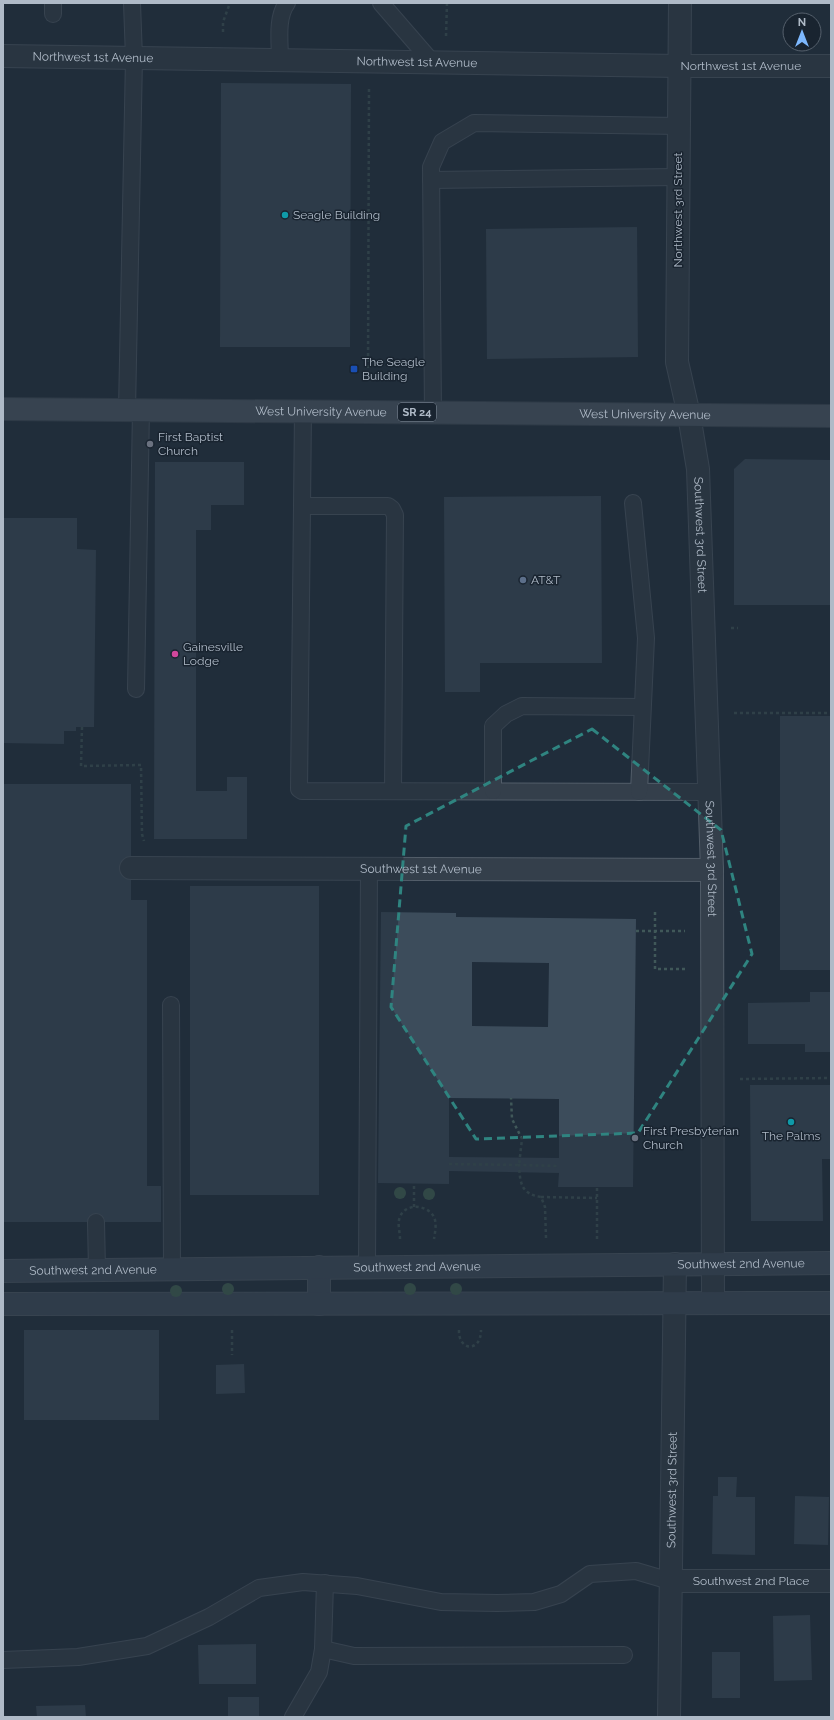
<svg xmlns="http://www.w3.org/2000/svg" width="834" height="1720" viewBox="0 0 834 1720" font-family="Raleway,sans-serif">
<style>
.building{fill:#3c4c5b;fill-rule:evenodd}
.lines{fill:none;stroke-linecap:round;stroke-linejoin:round}
.lane-casing{stroke:#525d69;stroke-width:18}
.street-casing{stroke:#525d69;stroke-width:24}
.secondary-casing{stroke:#525d69;stroke-width:24}
.primary-casing{stroke:#3d4854;stroke-width:24}
.path{stroke:#405859;stroke-width:2.5;stroke-dasharray:3 3;stroke-linecap:butt}
.lane{stroke:#343f4b;stroke-width:16}
.street{stroke:#343f4b;stroke-width:22}
.secondary{stroke:#424e5e;stroke-width:22}
.primary{stroke:#525e6b;stroke-width:22}
.tree{fill:#456956}
.marked{fill:none;stroke:#2f8480;stroke-width:3;stroke-dasharray:8 5;stroke-linejoin:round}
.culture-dot{fill:#0f9aa8;stroke:#192430;stroke-width:1.5}
.transit-dot{fill:#1a4fb4;stroke:#192430;stroke-width:1.5}
.worship-dot{fill:#6b7280;stroke:#192430;stroke-width:1.5}
.service-dot{fill:#5c6f8a;stroke:#192430;stroke-width:1.5}
.hotel-dot{fill:#d1479c;stroke:#192430;stroke-width:1.5}
.labels{text-anchor:middle;dominant-baseline:central;stroke-width:3;stroke-linejoin:round;paint-order:stroke}
.shield{fill:#192430;stroke:#828d9a;stroke-width:1}
.shield-label{font-size:11px;font-weight:bold;fill:#afbac7}
.street-label{font-size:12px;fill:#afbac7;stroke:#192430}
.poi-label{font-size:12px;fill:#afbac7;stroke:#192430;text-anchor:start}
</style>
<rect width="100%" height="100%" fill="#202d3b"/>
<g class="building">
<path d="M221,83L351,84L350,347H220Z"/>
<path d="M637,227L638,357L487,359L486,229Z"/>
<path d="M745,459L831,460V605H734V469Z"/>
<path d="M155,462H244V505H211V530H196V791H227V777H247V839H154Z"/>
<path d="M601,496L602,663H480V692H445L444,497Z"/>
<path d="M3,518H77V549L96,550L94,727H76V731H64V744L3,743Z"/>
<rect x="780" y="716" width="51" height="254"/>
<path d="M3,784H131V900H147V1186H161V1222H3Z"/>
<rect x="190" y="886" width="129" height="309"/>
<path d="M381,912L456,913V917L636,919L633,1187H558L559,1173L449,1171V1184L378,1183ZM472,962L549,963L548,1027L472,1026ZM449,1098L559,1099V1158L449,1157Z"/>
<path d="M810,992H831V1052H805V1044H748V1003L810,1002Z"/>
<path d="M750,1085H831V1159H822L823,1221H751Z"/>
<rect x="24" y="1330" width="135" height="90"/>
<path d="M244,1364L245,1393L216,1394V1365Z"/>
<path d="M718,1477H737L736,1497H755V1555L712,1554L713,1496H718Z"/>
<path d="M795,1496L829,1497L828,1545L794,1544Z"/>
<path d="M810,1615L812,1680L774,1681L773,1616Z"/>
<path d="M256,1644V1684H199L198,1645Z"/>
<rect x="712" y="1652" width="28" height="46"/>
<rect x="228" y="1697" width="31" height="20"/>
<path d="M85,1705L86,1717H37L36,1706Z"/>
</g>
<g class="lines">
<defs>
<g id="lane">
<path d="M381,3L432,62"/>
<path d="M53,14V3"/>
<path d="M280,60C280,42 276,18 287,3"/>
<path d="M431,180L678,177"/>
<path d="M127,410L134,58L132,3"/>
<path d="M303,412L299,789L302,791L710,792"/>
<path d="M433,413L431,167L442,142L474,123L679,126"/>
<path d="M633,503L646,638L639,792"/>
<path d="M302,506H388L392,509L395,515L393,791"/>
<path d="M136,689L141,410"/>
<path d="M493,791V726L506,714L522,706L642,707"/>
<path d="M171,1005L172,1269"/>
<path d="M96,1222L97,1270"/>
<path d="M367,1267L369,869"/>
<path d="M323,1649L354,1656L624,1655"/>
<path d="M3,1660L78,1657L147,1646L209,1617L259,1588L303,1582L357,1586L441,1602L497,1603L534,1602L561,1594L590,1574L636,1571L670,1581"/>
<path d="M293,1717L319,1672L323,1649L325,1583"/>
</g>
<g id="street">
<path id="s1" d="M680,3L677,362L689,415L698,469L712,870L713,1303"/>
<path id="s2" d="M3,56L679,66H831"/>
<path id="s3" d="M131,868L712,870"/>
<path id="s4" d="M670,1581H831"/>
<path id="s5" d="M669,1717L675,1264"/>
</g>
<g id="secondary">
<path d="M319,1267V1304"/>
<path id="s6" d="M3,1271L831,1263"/>
<path d="M3,1304L831,1303"/>
</g>
<g id="primary">
<path id="s7" d="M3,409L831,416"/>
</g>
</defs>
<use href="#lane" class="lane-casing"/>
<use href="#street" class="street-casing"/>
<use href="#secondary" class="secondary-casing"/>
<use href="#primary" class="primary-casing"/>
<g class="path">
<path d="M223,32V22L230,3"/>
<path d="M446,36L447,3"/>
<path d="M368,374L369,89"/>
<path d="M731,628H738"/>
<path d="M734,713H831"/>
<path d="M82,727L81,766L141,765L142,834L144,841"/>
<path d="M655,912V969H685"/>
<path d="M636,931H685"/>
<path d="M740,1079L831,1078"/>
<path d="M449,1164L519,1165L522,1139L512,1119L511,1098"/>
<path d="M541,1197L597,1198"/>
<path d="M414,1207V1184"/>
<path d="M546,1238L545,1207L541,1197C521,1194 520,1183 519,1165L559,1166"/>
<path d="M400,1239C400,1232 397,1223 400,1217C405,1203 427,1204 434,1217C437,1224 435,1232 434,1239"/>
<path d="M597,1239V1187"/>
<path d="M232,1330V1355"/>
<path d="M459,1330C458,1351 481,1353 481,1330"/>
</g>
<use href="#lane" class="lane"/>
<use href="#street" class="street"/>
<use href="#secondary" class="secondary"/>
<use href="#primary" class="primary"/>
</g>
<g class="tree">
<circle cx="400" cy="1193" r="6"/>
<circle cx="429" cy="1194" r="6"/>
<circle cx="228" cy="1289" r="6"/>
<circle cx="410" cy="1289" r="6"/>
<circle cx="456" cy="1289" r="6"/>
<circle cx="176" cy="1291" r="6"/>
</g>
<path d="M0 0H834V1720H0ZM592,729L721,830L752,954L638,1133L476,1139L391,1007L406,826Z" fill="#202d3b" fill-opacity=".55" fill-rule="evenodd"/>
<path class="marked" d="M592,729L721,830L752,954L638,1133L476,1139L391,1007L406,826Z"/>
<g class="culture-dot">
<circle cx="285" cy="215" r="4"/>
<circle cx="791" cy="1122" r="4"/>
</g>
<rect class="transit-dot" x="350" y="365" width="8" height="8" rx="2"/>
<g class="worship-dot">
<circle cx="150" cy="444" r="4"/>
<circle cx="635" cy="1138" r="4"/>
</g>
<circle class="service-dot" cx="523" cy="580" r="4"/>
<circle class="hotel-dot" cx="175" cy="654" r="4"/>
<g class="labels">
<rect class="shield" x="398" y="403" width="38" height="18" rx="3"/>
<g class="shield-label">
<text x="417" y="412">SR 24</text>
</g>
<g class="street-label">
<text stroke="none"><textPath href="#s2" startOffset="90">Northwest 1st Avenue</textPath></text>
<text stroke="none"><textPath href="#s2" startOffset="414">Northwest 1st Avenue</textPath></text>
<text stroke="none"><textPath href="#s2" startOffset="738">Northwest 1st Avenue</textPath></text>
<text transform="translate(678 210) rotate(-90)">Northwest 3rd Street</text>
<text stroke="none"><textPath href="#s7" startOffset="318">West University Avenue</textPath></text>
<text stroke="none"><textPath href="#s7" startOffset="642">West University Avenue</textPath></text>
<text stroke="none"><textPath href="#s1" startOffset="534">Southwest 3rd Street</textPath></text>
<text stroke="none"><textPath href="#s1" startOffset="858">Southwest 3rd Street</textPath></text>
<text stroke="none"><textPath href="#s3" startOffset="290">Southwest 1st Avenue</textPath></text>
<text stroke="none"><textPath href="#s6" startOffset="738">Southwest 2nd Avenue</textPath></text>
<text stroke="none"><textPath href="#s6" startOffset="414">Southwest 2nd Avenue</textPath></text>
<text stroke="none"><textPath href="#s6" startOffset="90">Southwest 2nd Avenue</textPath></text>
<text stroke="none"><textPath href="#s5" startOffset="227">Southwest 3rd Street</textPath></text>
<text stroke="none"><textPath href="#s4" startOffset="81">Southwest 2nd Place</textPath></text>
</g>
<g class="poi-label">
<text x="293" y="215">Seagle Building</text>
<text x="362" y="362">The Seagle<tspan x="362" dy="14">Building</tspan></text>
<text x="158" y="437">First Baptist<tspan x="158" dy="14">Church</tspan></text>
<text x="531" y="580">AT&amp;T</text>
<text x="183" y="647">Gainesville<tspan x="183" dy="14">Lodge</tspan></text>
<text x="643" y="1131">First Presbyterian<tspan x="643" dy="14">Church</tspan></text>
<text x="791" y="1136" text-anchor="middle">The Palms</text>
</g>
</g>
<rect width="834" height="1720" fill="none" stroke="#afbac7" stroke-width="8"/>
<g transform="translate(802 32)"><circle r="19" fill="#192430" stroke="#55606c"/>
<path d="M0-3L7 15L0 10L-7 15Z" fill="#7db8fe"/>
<text y="-6" font-size="11" font-weight="bold" text-anchor="middle" fill="#afbac7">N</text>
</g>
</svg>
